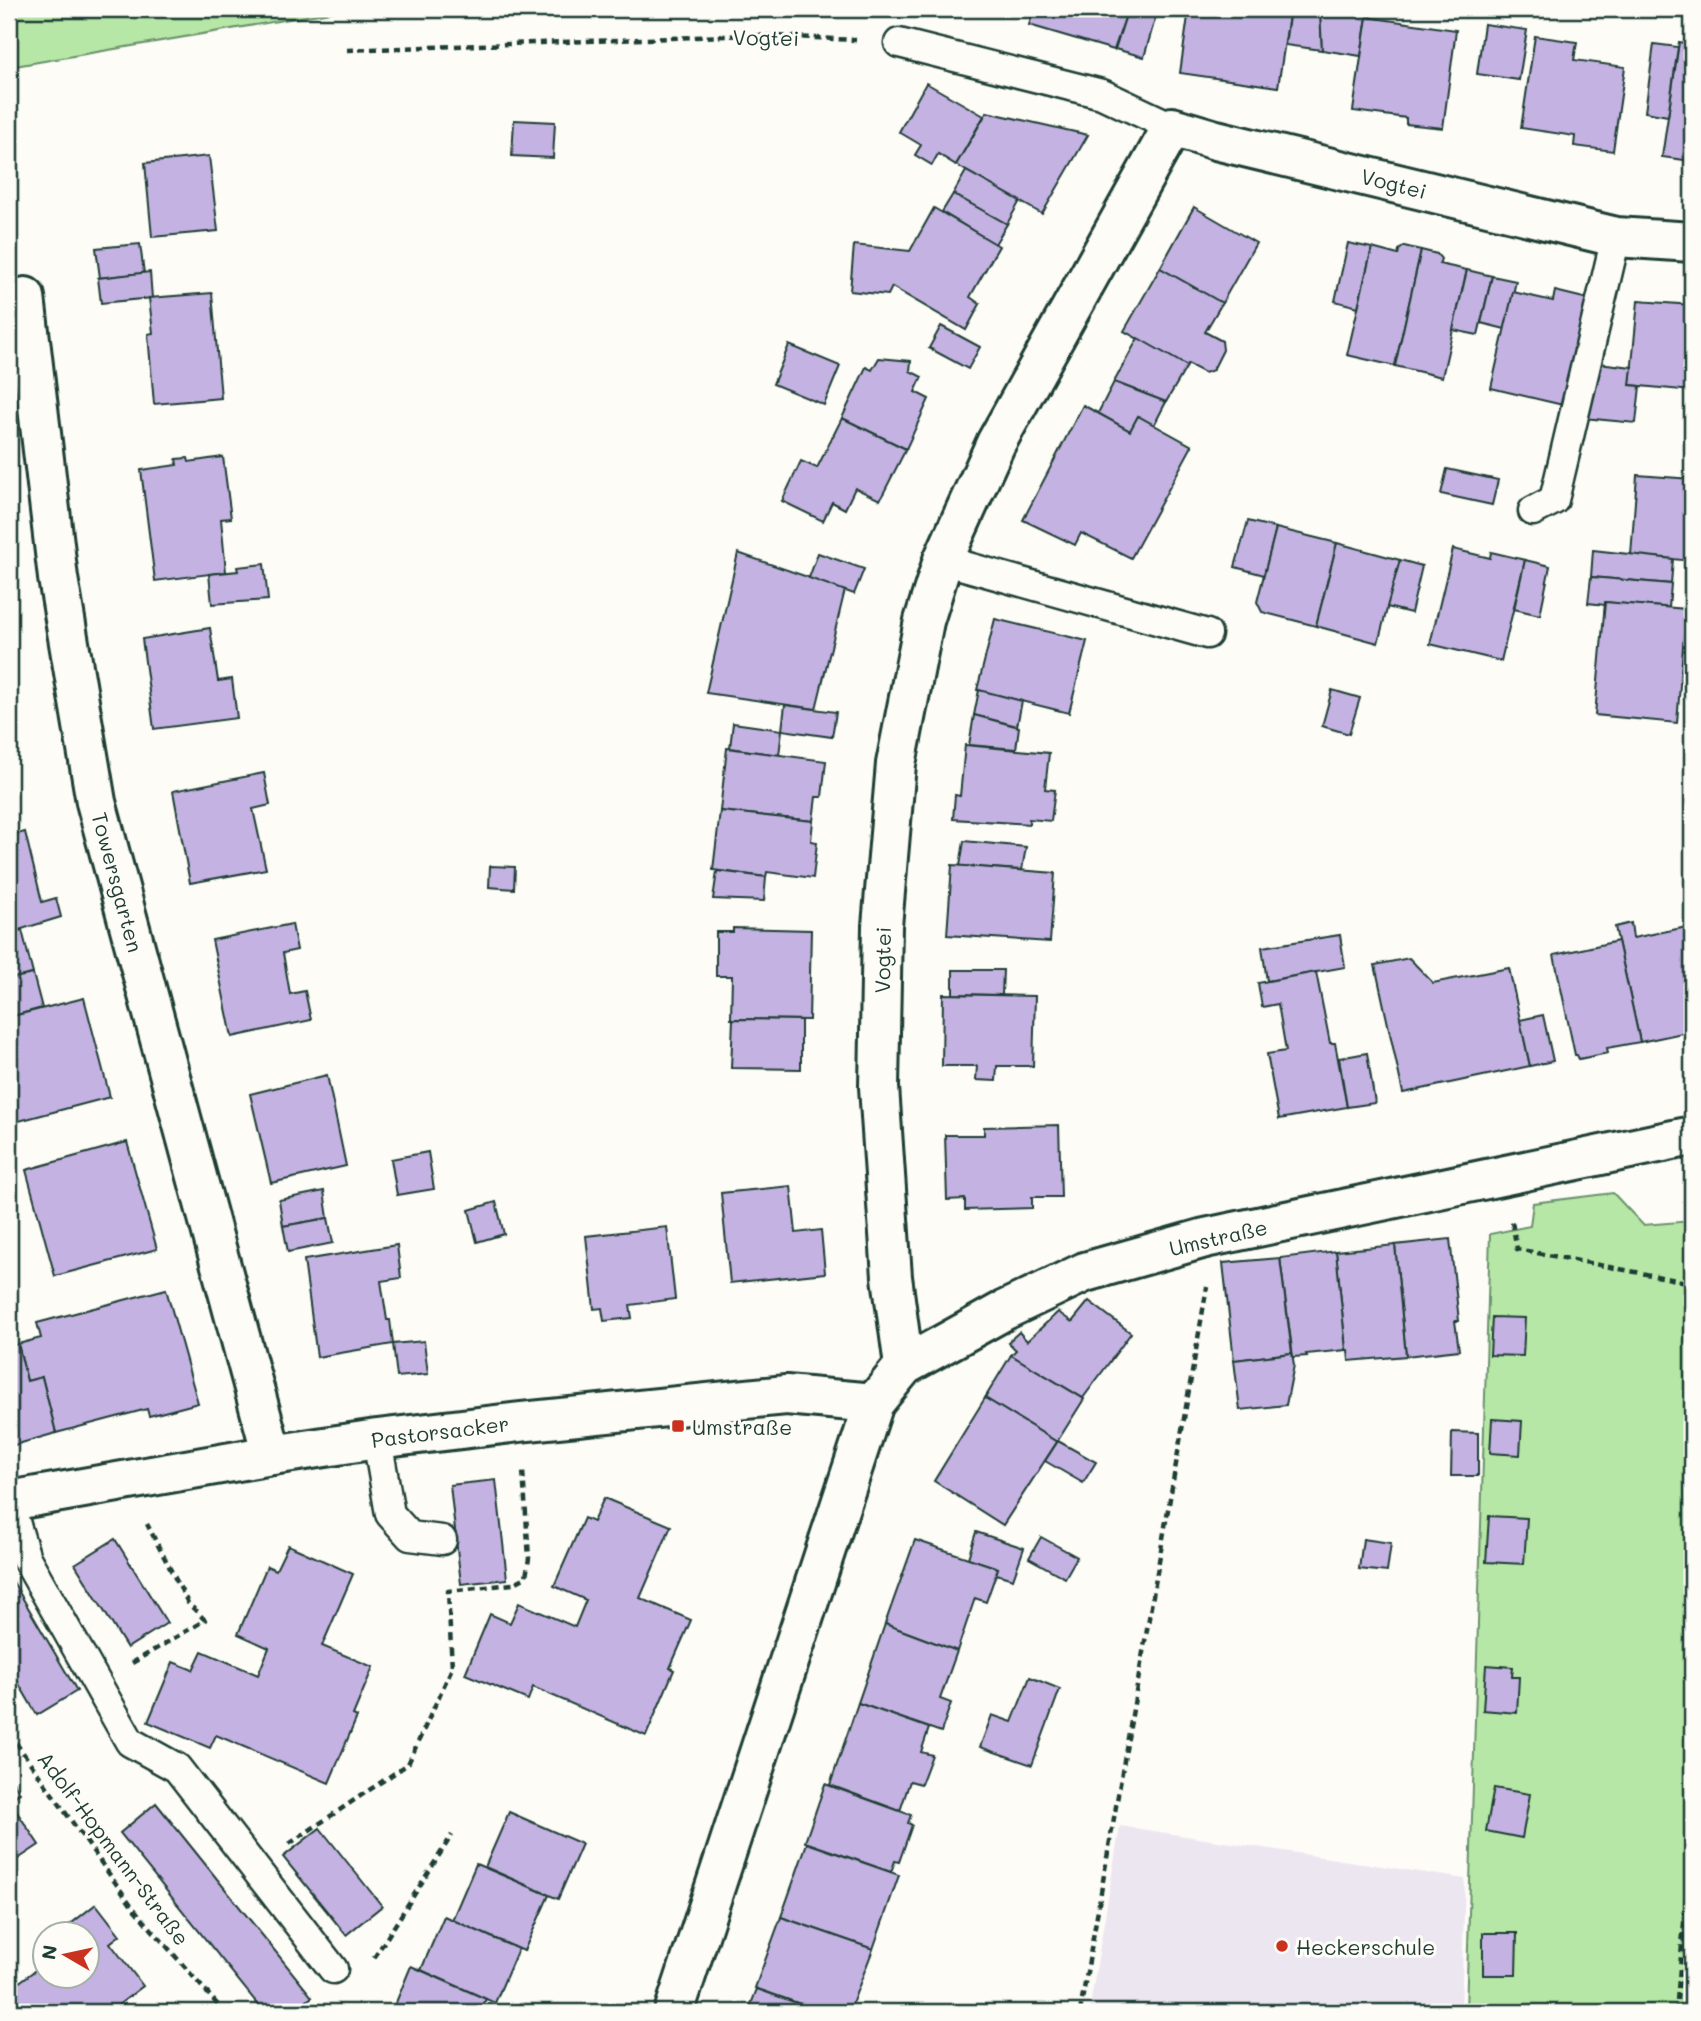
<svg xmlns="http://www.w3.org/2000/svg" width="1701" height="2021" viewBox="0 0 1701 2021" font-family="Mali,sans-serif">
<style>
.built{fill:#ece6f1}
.green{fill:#b7e7a6;stroke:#6b926d;stroke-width:2}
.building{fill:#c4b2e2;stroke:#1f3d34;stroke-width:2}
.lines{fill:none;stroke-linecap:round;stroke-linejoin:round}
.service-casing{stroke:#1f3d34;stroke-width:33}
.minor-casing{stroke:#1f3d34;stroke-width:44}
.path{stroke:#1f3d34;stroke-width:4.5;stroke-dasharray:7 5;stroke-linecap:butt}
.service{stroke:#fdfcf7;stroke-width:28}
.minor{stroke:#fdfcf7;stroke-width:38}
.poi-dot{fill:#c8321e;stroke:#fdfcf7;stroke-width:2.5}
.labels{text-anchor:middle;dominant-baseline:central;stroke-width:6;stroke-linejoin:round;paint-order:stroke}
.street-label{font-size:21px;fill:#1f3d34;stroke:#fdfcf7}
.poi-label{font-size:21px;fill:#1f3d34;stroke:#fdfcf7;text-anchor:start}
</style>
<rect width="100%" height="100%" fill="#fdfcf7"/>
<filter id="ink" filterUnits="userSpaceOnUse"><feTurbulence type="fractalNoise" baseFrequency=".0143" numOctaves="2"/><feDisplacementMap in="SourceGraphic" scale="14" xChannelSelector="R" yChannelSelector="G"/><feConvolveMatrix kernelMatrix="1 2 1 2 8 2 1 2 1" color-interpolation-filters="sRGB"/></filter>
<g filter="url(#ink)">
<path class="built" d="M1120,1826L1465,1879L1461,2012H1089Z"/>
<g class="green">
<path d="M9,9H348L9,67Z"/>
<path d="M1613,1193L1643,1225L1692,1221V2012H1466L1490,1234L1530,1226L1533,1203Z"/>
</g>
<g class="building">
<path d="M1034,9H1128L1114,50L1029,25Z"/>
<path d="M1128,9H1158L1144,57L1115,49Z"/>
<path d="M1189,9H1290L1278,87L1180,73Z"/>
<path d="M1290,9H1320L1322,50L1285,45Z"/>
<path d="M1320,9H1372L1371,18L1367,17L1361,56L1322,50Z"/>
<path d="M1367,17L1456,30L1443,128L1406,124V118L1353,111Z"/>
<path d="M1484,24L1527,30L1519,80L1477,74Z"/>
<path d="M1535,36L1577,42L1574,60L1625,67L1613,151L1574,146L1575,136L1521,128Z"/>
<path d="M1679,42L1692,44V161L1662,157Z"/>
<path d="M1654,44L1678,47L1668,116L1645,112Z"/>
<path d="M926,83L984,116L956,165L938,154L932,165L915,155L921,145L899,132Z"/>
<path d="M987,112L1088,135L1042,214L956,165Z"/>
<path d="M514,120L555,122L553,158L512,156Z"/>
<path d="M209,156L218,231L152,237L145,163Z"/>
<path d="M966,171L1020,201L1007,224L953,194Z"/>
<path d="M953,194L1007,224L995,244L942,212Z"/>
<path d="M1194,207L1256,243L1222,303L1160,268Z"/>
<path d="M934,208L999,246L970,297L980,304L966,330L892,287L888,295L850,291L854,245L910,251Z"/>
<path d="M1348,243L1372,248L1358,307L1335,301Z"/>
<path d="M140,244L144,273L100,278L96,248Z"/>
<path d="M1404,246L1421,250L1395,366L1347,355L1372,248L1398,255L1399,250Z"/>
<path d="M1421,250L1437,254L1441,259L1439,264L1467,270L1442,377L1395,366Z"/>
<path d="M1160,268L1222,303L1205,332L1222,341L1223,350L1213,370L1205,373L1188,364L1187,366L1124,331Z"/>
<path d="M1467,270L1492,276L1478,335L1453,330Z"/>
<path d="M150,272L152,298L101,303L98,278Z"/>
<path d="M1492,276L1516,281L1505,329L1481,323Z"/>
<path d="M1555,291L1588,299L1563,405L1491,388L1513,292L1553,301Z"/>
<path d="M212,293L221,398L154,404L148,334L153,333L149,298Z"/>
<path d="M1638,301L1692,305V391L1630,385Z"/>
<path d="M941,326L980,347L968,369L929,348Z"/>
<path d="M1138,338L1187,366L1166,402L1114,382Z"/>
<path d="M789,345L840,366L824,405L773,384Z"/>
<path d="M879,358L911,361L910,371L922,377L915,392L929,399L906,449L842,418L866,367L872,370Z"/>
<path d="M1598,363L1632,367L1630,385L1640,386L1636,423L1584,418Z"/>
<path d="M1114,382L1166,402L1154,425L1138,416L1130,431L1098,413Z"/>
<path d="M1083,405L1130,431L1138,416L1192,446L1131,558L1081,533L1075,545L1023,520Z"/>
<path d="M842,418L906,449L880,500L855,488L845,509L832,502L823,521L782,501L801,461L817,468Z"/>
<path d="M223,457L231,518L221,519L226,572L155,581L141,470L177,465L176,459L188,458L189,462Z"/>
<path d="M1447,469L1498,480L1492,505L1441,494Z"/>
<path d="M1637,475L1692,479V561L1631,555Z"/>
<path d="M1248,521L1276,528L1264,575L1235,567Z"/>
<path d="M1276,528L1337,543L1316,626L1262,612L1257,602Z"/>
<path d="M1337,543L1400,560L1378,643L1316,626Z"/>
<path d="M1453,549L1490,558L1491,552L1525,560L1501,661L1430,644Z"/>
<path d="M1593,550L1673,559L1671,584L1591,577Z"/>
<path d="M738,553L845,590L816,709L706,693Z"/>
<path d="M818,553L864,569L854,594L809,578Z"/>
<path d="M1400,560L1422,566L1411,613L1387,607Z"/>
<path d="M1525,560L1550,566L1540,615L1514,609Z"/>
<path d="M264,564L268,600L212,604L209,574L238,571L237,567Z"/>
<path d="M1591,577L1671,584L1669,608L1605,602V605L1588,603Z"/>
<path d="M1605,602L1686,609L1677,723L1595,715Z"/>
<path d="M995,619L1087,641L1069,713L977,690Z"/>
<path d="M210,628L218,681L232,679L237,718L154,729L142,639Z"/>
<path d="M979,690L1022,701L1017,726L974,715Z"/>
<path d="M1332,690L1360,698L1349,734L1322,726Z"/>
<path d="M785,705L836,712L832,737L782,730Z"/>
<path d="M974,715L1019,727L1016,749L969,745Z"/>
<path d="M733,723L782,730L779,755L730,748Z"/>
<path d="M965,745L1049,753L1045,789L1055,790L1051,821L1029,819V824L953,819L955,795L960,796Z"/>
<path d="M727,748L826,761L822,797H816L813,821L720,811Z"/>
<path d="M264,773L270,805L253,809L266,869L190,883L173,791Z"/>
<path d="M720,811L813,821L811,841L817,842L813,878L767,872L766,877L713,870Z"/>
<path d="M25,832L42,902L56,898L61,917L9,933V836Z"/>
<path d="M964,841L1026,847L1022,870L960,866Z"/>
<path d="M952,865L1055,873L1050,942L947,935Z"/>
<path d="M490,866L515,867L514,889L489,887Z"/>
<path d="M717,871L766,877L764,901L713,899Z"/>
<path d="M1631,923L1633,938L1687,927L1692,952V1031L1640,1042L1615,927Z"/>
<path d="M292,924L297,950L283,953L290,994L305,991L311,1020L232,1037L212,940Z"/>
<path d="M733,928L811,930L809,1020L731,1019L732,976H716V932H733Z"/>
<path d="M22,930L33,974L9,979V933Z"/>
<path d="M1340,935L1345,967L1267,981L1262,947Z"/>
<path d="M1618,941L1640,1042L1607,1048L1608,1053L1579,1059L1577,1055H1575L1554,955Z"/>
<path d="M1409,958L1433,983L1509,968L1530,1066L1403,1093L1375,965Z"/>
<path d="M953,970H1003L1002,995L953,994Z"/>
<path d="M1316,972L1330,1043H1335L1347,1107L1279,1119L1267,1054L1286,1051L1278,1004L1262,1007L1258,983Z"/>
<path d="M33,974L42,1008L9,1017V979Z"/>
<path d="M943,994L1035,996L1033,1066H997L996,1081L976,1080L977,1066H942Z"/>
<path d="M84,998L110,1097L15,1122L9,1098V1017Z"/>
<path d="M1543,1015L1553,1061L1530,1066L1520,1020Z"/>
<path d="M733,1019L801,1020V1069L731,1068Z"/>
<path d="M1367,1053L1375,1103L1347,1107L1339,1058Z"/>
<path d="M327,1075L346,1166L271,1183L250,1094Z"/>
<path d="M1059,1125L1061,1197H1032V1208L965,1210V1199L947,1200L945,1135H984V1127Z"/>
<path d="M127,1142L157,1249L55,1276L26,1170Z"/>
<path d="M428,1152L434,1189L397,1195L391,1159Z"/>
<path d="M791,1186L796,1233L821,1230L825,1273L730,1283L721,1193Z"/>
<path d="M324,1191L328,1218L283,1226L279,1200Z"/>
<path d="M496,1202L504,1234L477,1242L469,1210Z"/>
<path d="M328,1218L333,1243L288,1252L283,1226Z"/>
<path d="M667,1227L675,1299L630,1305L632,1318L604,1321L602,1308L594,1309L586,1236Z"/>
<path d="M1450,1239L1459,1321H1455L1459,1350L1406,1356L1395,1245Z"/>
<path d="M397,1245L401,1278L381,1281L387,1320H390L393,1344L317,1357L304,1260Z"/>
<path d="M1395,1245L1406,1356L1349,1361L1348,1350H1346L1336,1251Z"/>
<path d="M1336,1251L1346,1350L1306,1354L1307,1356L1293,1357L1280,1258Z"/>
<path d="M1280,1258L1292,1353L1234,1360L1223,1263Z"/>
<path d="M166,1289L198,1403L149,1416L147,1409L56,1433L42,1377L27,1381L18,1344L41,1338L37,1323Z"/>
<path d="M1089,1301L1131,1333L1083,1398L1011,1355L1016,1350L1008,1342L1019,1332L1027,1341L1058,1312L1072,1322Z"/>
<path d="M1492,1317L1525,1318L1523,1356L1490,1355Z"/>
<path d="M424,1341L428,1374L397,1377L393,1344Z"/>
<path d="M18,1344L27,1381L42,1377L56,1433L11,1446L9,1439V1346Z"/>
<path d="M1292,1353L1294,1365L1286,1405L1240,1410L1234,1360Z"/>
<path d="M1011,1355L1084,1399L1057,1442L985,1398Z"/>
<path d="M985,1398L1057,1442L1003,1525L934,1481Z"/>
<path d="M1492,1419L1522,1421L1520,1455L1490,1453Z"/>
<path d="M1452,1432L1478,1433V1476H1451Z"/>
<path d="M1058,1441L1096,1462L1083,1483L1045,1461Z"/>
<path d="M496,1480L507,1579L461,1584L450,1485Z"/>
<path d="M604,1498L671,1526L640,1598L691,1620L670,1668L674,1670L646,1736L533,1687L528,1700L465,1674L490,1614L510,1623L519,1603L575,1627L586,1600L554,1586L584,1518L593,1522Z"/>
<path d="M1489,1516L1527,1518L1524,1564L1486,1562Z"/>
<path d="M976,1532L1024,1548L1013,1579L996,1574L998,1568L968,1558Z"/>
<path d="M1041,1537L1077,1557L1065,1578L1029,1558Z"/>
<path d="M115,1539L167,1623L127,1648L75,1564Z"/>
<path d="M1363,1539L1391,1543L1387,1572L1359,1569Z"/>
<path d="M915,1540L998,1568L986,1602L975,1598L957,1651L885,1624Z"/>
<path d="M288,1545L353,1574L322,1646L373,1667L353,1715L357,1717L329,1783L216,1735L210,1748L148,1722L173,1662L193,1670L202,1651L258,1675L269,1648L238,1634L267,1566L276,1570Z"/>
<path d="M9,1575L77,1691L37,1715L9,1667Z"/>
<path d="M885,1624L957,1651L940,1699L951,1703L941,1732L858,1703Z"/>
<path d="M1486,1665L1513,1667L1512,1677H1519L1517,1713L1483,1710Z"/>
<path d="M1030,1677L1060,1689L1032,1765L980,1747L992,1715L1012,1722Z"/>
<path d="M858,1703L929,1728L921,1752L932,1755L921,1784L910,1781L900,1811L830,1785Z"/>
<path d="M9,1775L20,1793L9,1800L39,1845L9,1865Z"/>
<path d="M825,1784L911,1815L908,1823L912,1825L899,1862L895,1861L891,1872L805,1842Z"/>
<path d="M1494,1788L1530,1794L1522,1838L1486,1831Z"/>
<path d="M156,1803L312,1997L292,2012H264L120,1833Z"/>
<path d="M509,1812L582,1844L558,1899L485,1867Z"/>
<path d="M320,1828L382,1906L346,1935L283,1857Z"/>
<path d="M807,1843L899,1875L873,1949L781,1917Z"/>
<path d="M476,1864L549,1895L524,1951L452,1920Z"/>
<path d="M96,1904L120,1935L110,1943L143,1986L109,2012H13L9,2006V1990L46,1962V1976H88V1934H58Z"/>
<path d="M444,1916L518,1949L495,2003L421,1970Z"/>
<path d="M781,1917L873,1949L849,2012H823L755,1988Z"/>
<path d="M1483,1933H1517L1516,1975H1483Z"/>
<path d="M411,1966L486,1999L480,2012H392Z"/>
<path d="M757,1989L797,2003L794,2012H748Z"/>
</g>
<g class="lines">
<defs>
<g id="service">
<path d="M899,43L1102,94L1172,127"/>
<path d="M1533,511L1554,500L1616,237"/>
<path d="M943,560L1207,634"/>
<path d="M377,1439L390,1514L410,1536L442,1540"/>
<path d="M9,1502L26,1558L130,1742L177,1768L333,1969"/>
</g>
<g id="minor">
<path d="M25,297L58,578L96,802L272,1455"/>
<path d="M904,1366L892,1277L879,1087L882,926L896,764L924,621L943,560L996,443L1172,127L1216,140L1616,237L1692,242"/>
<path d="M9,1501L272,1455L377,1439L520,1422L786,1395L874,1403"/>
<path d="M674,2012L874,1403L904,1366L1005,1310L1085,1272L1205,1238L1692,1136"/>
</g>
</defs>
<use href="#service" class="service-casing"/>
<use href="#minor" class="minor-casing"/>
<g class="path">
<path d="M347,50L752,35L856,40"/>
<path d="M1512,1222L1517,1249L1692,1283"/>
<path d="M132,1663L205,1620L188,1603L147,1524"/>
<path d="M9,1733L134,1909L224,2012"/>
<path d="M289,1844L408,1764L452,1668L448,1591L513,1584L526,1577L529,1558L523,1471"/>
<path d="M374,1958L452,1835"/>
<path d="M1080,2012L1207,1287"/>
<path d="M1676,2012L1692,1834"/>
</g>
<use href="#service" class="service"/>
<use href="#minor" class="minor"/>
</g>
</g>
<g class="poi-dot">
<rect x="671" y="1419" width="14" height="14" rx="3.5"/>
<circle cx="1282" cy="1946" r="7"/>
</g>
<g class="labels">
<g class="street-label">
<text transform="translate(766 37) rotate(1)">Vogtei</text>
<text transform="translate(1394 183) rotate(14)">Vogtei</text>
<text transform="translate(118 882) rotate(75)">Towersgarten</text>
<text transform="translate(882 960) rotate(-89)">Vogtei</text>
<text transform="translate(1218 1237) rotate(-13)">Umstraße</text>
<text transform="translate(440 1431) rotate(-7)">Pastorsacker</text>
<text transform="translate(114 1848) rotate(53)">Adolf-Hopmann-Straße</text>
</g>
<g class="poi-label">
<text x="692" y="1426">Umstraße</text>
<text x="1296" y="1946">Heckerschule</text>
</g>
</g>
<rect width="1701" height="2021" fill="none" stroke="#fdfcf7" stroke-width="35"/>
<rect x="18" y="18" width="1666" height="1986" fill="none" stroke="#1f3d34" stroke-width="2.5" filter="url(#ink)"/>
<g transform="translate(66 1955) rotate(279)"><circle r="33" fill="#fdfcf7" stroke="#a4b0a9" stroke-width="2"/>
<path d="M0-5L12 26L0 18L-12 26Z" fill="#c8321e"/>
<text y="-10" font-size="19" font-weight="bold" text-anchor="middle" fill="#1f3d34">N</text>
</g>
</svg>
